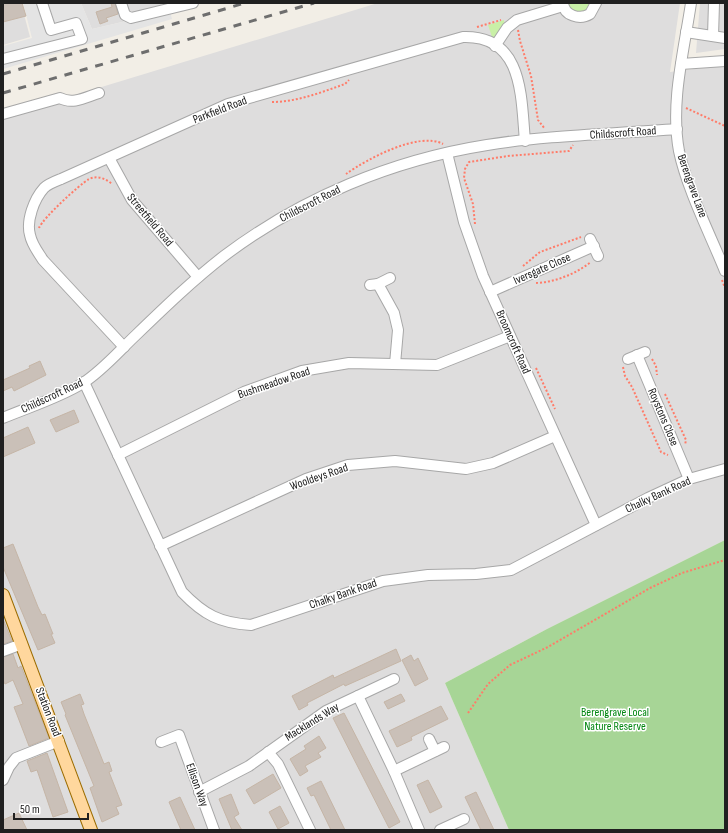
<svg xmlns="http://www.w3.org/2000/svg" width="728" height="833" viewBox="0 0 728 833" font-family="'Sofia Sans Condensed',sans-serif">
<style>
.residential{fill:#dedddd}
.grass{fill:#c9f0a7}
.forest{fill:#a7d596}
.parking{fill:#e4e4e4}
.building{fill:#cac0b8;stroke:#c5b5a6}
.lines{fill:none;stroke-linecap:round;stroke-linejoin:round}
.minor-casing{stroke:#a7a7a7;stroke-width:12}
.major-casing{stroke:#9c6c00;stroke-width:14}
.path{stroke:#ff7c69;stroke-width:2;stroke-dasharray:2 2;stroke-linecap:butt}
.minor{stroke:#fff;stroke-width:10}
.major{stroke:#ffd79d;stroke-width:12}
.rail{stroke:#6e6e6e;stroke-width:3;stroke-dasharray:8 8;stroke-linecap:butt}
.labels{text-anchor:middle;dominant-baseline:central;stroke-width:3;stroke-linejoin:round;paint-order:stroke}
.street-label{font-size:12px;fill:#202020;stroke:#fff}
.park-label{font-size:12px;fill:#01860f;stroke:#fff}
</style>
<rect width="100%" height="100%" fill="#f2eee6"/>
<g class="residential">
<path d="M3,3H21L30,37L3,45Z"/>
<path d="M81,3H204L92,29Z"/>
<path d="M378,3H680L670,72L725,65V540L547,629L445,683L509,830H3V117Z"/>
<path d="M700,3H725V49L696,53Z"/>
</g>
<g class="grass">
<path d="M566,3H593L588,12L572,13Z"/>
<path d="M504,20L505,26L495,37H492L488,25Z"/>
</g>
<path class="forest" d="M725,540V830H509L445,683L547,629Z"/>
<path class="parking" d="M23,3H81L92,29L170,11L172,19L3,69V46L32,38Z"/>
<g class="building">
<path d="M3,3H22L26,16L3,22Z"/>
<path d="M111,3H115L118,14L106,18L108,21L100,24L96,12L112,7Z"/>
<path d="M40,361L46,375L14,391L12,387L3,391V380L30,368L29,366Z"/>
<path d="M74,410L79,422L56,432L50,420Z"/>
<path d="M28,427L35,443L3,457V438Z"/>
<path d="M13,544L38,607L42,615L45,614L53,634H51L55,643L38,650L3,567V548Z"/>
<path d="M3,619L12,641L3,644Z"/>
<path d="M396,649L401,661L345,686L344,684L307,703L308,705L299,710L292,696L333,675L334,678Z"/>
<path d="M13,654L18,668L21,666L49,738L29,746L14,707L23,704L13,680L5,684L3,680V657Z"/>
<path d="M411,655L414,661L418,658L428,679L415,686L402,660Z"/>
<path d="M80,694L84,704L81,705L84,714L104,764L109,762L112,771L109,772L122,805L116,807L119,814L102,822L90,788L94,786L65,715L66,714L61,702Z"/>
<path d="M401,694L405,701L388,709L384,702Z"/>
<path d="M441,706L448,719L411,737L412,740L397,747L389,731Z"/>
<path d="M344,713L400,822L389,828L333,718Z"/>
<path d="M319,736L326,748L318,753L321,757L305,766L308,771L300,776L290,759L306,749L304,746Z"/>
<path d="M47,753L68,812L53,817L37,770L31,772L27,761Z"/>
<path d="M273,774L281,788L254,804L246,790Z"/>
<path d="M428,780L442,807L430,813L417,785Z"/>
<path d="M321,781L345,830H331L314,795L311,796L307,788Z"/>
<path d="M476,792L494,830H481L465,797Z"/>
<path d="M231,794L239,814L234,817L242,830H232L219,799Z"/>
<path d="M180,797L195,830H181L169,802Z"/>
<path d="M280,806L289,823L278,829L269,812Z"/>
<path d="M19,813L27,830H3V820Z"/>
</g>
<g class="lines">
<defs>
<g id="minor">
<path d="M121,3L125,15L131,18L193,3"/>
<path d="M563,3C564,16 580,20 590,14L596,3"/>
<path d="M691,3C684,51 670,103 679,151C687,189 710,234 725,271"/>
<path d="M686,32L725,38"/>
<path d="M713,36L714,3"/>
<path d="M495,46L507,28L517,20L563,6"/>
<path d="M3,59L82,39L76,23L51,30L42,3"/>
<path d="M681,64L725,61"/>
<path d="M3,114L60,98C73,105 86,97 99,93"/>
<path d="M447,153L464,222L483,276L596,525"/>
<path d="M109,158L132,200L198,277"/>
<path d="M590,239L598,256"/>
<path d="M378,284L394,313L398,330L395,364"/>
<path d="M370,285L378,284L390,278"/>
<path d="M490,292L594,246"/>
<path d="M124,347L43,260C38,252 32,245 30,235C26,221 34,199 44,188C48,184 56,181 61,179L228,104L463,37C524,35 521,98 525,141"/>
<path d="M637,355L689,479"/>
<path d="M628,359L645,352"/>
<path d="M84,382L182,592C204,615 220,623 251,625L383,581L428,575L476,574L511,570L648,498L689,479L725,469"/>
<path d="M3,418C29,407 59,398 83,383C103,370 119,351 136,335C165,307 193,280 224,256C301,198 392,160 487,145C548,135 615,134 677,129"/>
<path d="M118,455L244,392L302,371L349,363L437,365L510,336"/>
<path d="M160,546L306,479L348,465L395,461L466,469L493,463L555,436"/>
<path d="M3,651L22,644"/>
<path d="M358,696L394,771L419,830"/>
<path d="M429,739L435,751"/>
<path d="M161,742L179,735L214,830"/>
<path d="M268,752L278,764L310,830"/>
<path d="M394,771L444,747"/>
<path d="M3,780L9,767L16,758L59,741"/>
<path d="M199,792L249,766L326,711L394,679"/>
<path d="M440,830L464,819"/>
</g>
<path id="major" d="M3,595L91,830"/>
</defs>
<use href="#minor" class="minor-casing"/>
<use href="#major" class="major-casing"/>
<g class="path">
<path d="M477,27L501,20"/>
<path d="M518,30L520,41L531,76L538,120L545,129"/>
<path d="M272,102C297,102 322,92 345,84L349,80"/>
<path d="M686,108L725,126"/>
<path d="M346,174C367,159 419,131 443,144"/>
<path d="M475,224L473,204L464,178L465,169L469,162L508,156L569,151L573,145"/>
<path d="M39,228C43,218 79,185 89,179C98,175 106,179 112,184"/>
<path d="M523,266L540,252L581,237"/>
<path d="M722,280L725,288"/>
<path d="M536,283C556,282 575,274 591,262"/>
<path d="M652,359L656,366L657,375"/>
<path d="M623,367L625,376L632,387L661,452L668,455"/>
<path d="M536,368L555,409"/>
<path d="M665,394L686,440L685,445"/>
<path d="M468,713L488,684L510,665L548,647L650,588L682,573L725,560"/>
</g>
<use href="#minor" class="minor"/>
<use href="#major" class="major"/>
<g class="rail">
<path d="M3,74L245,3"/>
<path d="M3,93L314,3"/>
</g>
</g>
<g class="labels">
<g class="street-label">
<text transform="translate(220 110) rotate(-21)">Parkfield Road</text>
<text transform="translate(623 133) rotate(-4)">Childscroft Road</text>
<text transform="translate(692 186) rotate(70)">Berengrave Lane</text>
<text transform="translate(310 204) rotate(-27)">Childscroft Road</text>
<text transform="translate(150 220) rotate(50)">Streetfield Road</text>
<text transform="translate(542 269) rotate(-24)">Iversgate Close</text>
<text transform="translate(513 342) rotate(66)">Broomcroft Road</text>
<text transform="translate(274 383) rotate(-19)">Bushmeadow Road</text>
<text transform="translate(52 396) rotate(-25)">Childscroft Road</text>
<text transform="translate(663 417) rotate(67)">Roystons Close</text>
<text transform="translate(319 477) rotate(-19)">Wooldeys Road</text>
<text transform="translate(658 495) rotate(-25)">Chalky Bank Road</text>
<text transform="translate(343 594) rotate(-19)">Chalky Bank Road</text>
<text transform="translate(48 712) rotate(69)">Station Road</text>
<text transform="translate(312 722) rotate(-32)">Macklands Way</text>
<text transform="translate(197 785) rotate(70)">Ellison Way</text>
</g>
<g class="park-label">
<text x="615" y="712">Berengrave Local<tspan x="615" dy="14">Nature Reserve</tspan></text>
</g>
</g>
<rect width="728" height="833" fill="none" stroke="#202020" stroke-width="8"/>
<path d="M14 813v6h74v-6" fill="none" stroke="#202020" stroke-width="2"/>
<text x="20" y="813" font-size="12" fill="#202020" stroke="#ffffff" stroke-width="3" paint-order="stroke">50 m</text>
</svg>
